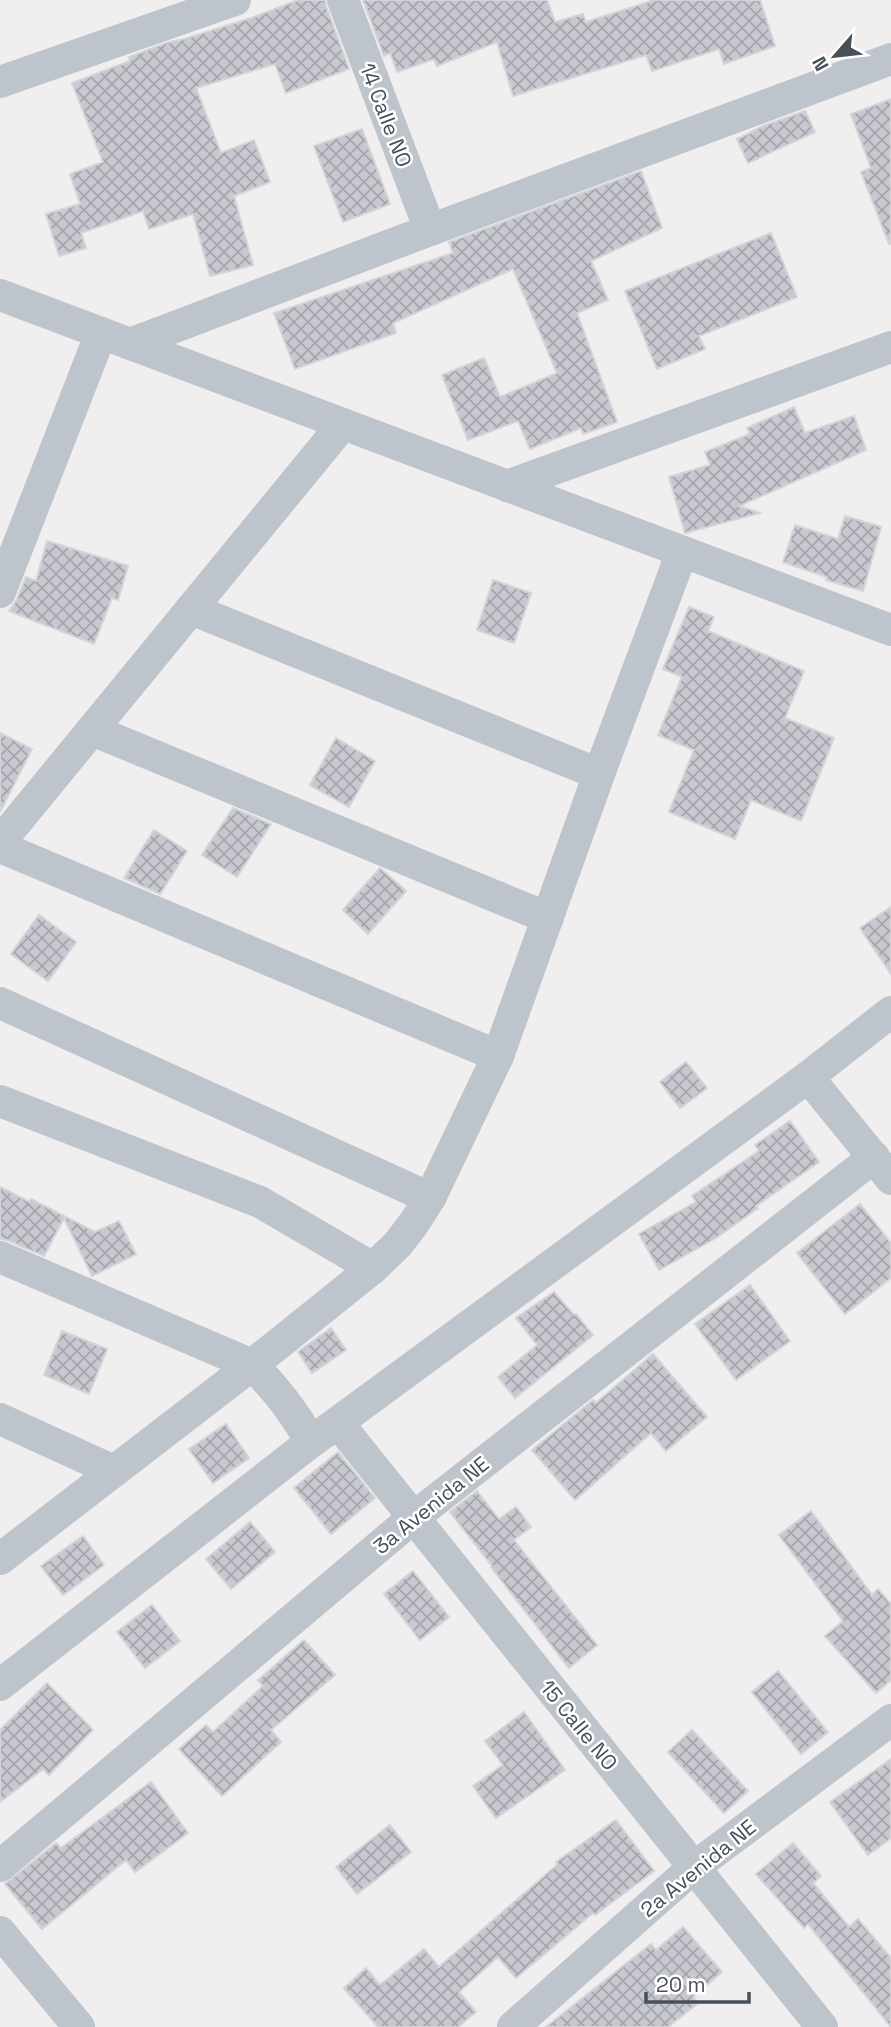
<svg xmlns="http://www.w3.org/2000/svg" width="891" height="2027" viewBox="0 0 891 2027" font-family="'Space Grotesk',sans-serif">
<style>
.building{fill:url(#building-cross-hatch);stroke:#d2d4d9;stroke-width:2}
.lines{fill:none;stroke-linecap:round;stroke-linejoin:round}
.street{stroke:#bdc4cc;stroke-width:32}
.labels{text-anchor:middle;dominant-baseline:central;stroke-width:5;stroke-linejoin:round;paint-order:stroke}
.street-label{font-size:21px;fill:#475059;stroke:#fff}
</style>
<defs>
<pattern id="building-cross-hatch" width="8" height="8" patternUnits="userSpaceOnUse" patternTransform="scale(1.75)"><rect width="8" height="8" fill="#c8c9d0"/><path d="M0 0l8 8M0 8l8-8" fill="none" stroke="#a4a6ac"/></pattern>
</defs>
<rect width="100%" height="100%" fill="#f0eeee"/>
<g class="building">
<path d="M298,0H325L326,6L349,69L286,93L275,64L196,88L221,153L254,140L270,182L234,196L253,265L210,276L193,214L149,229L143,211L81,233L86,248L59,256L46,214L80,204L70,174L103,162L72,83L130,61L129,57L166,43L178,40V41L254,17Z"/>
<path d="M363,0H547L555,22L583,14L586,22L654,0H760L775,46L724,64L719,49L652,71L646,55L513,96L497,42L437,66L434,59L397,72L390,53L384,56Z"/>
<path d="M891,99V244H889L861,172L871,168L851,114Z"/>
<path d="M805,111L815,132L748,163L737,139L763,126Z"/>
<path d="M362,129L390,204L343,222L314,146Z"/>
<path d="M641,171L662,228L591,261L608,300L577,313L617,422L583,434L581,428L530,449L518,421L468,440L442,375L484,358L500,397L557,373L513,269L393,323L396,333L295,369L274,313L453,253L449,242Z"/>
<path d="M771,233L797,297L699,336L705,349L657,369L625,291Z"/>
<path d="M794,407L805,433L854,416L866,450L739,506L760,513L685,533L669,477L710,465L705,452L750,434L747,428Z"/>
<path d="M845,516L881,527L863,591L826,580L827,577L783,562L795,525L838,539Z"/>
<path d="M47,541L128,566L118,600L112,598L94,644L9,611L17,599L26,577L36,581Z"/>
<path d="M493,580L531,593L514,643L477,630Z"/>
<path d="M689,607L714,617L708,631L804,671L785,718L834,738L801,821L751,800L735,839L669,812L694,750L658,735L682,677L663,669Z"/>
<path d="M0,733L32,749L0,812Z"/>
<path d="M336,738L375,761L349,807L310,785Z"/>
<path d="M233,808L271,824L237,877L202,855Z"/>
<path d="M154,830L187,851L160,894L124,878Z"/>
<path d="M380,868L406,891L368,934L343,910Z"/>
<path d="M891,907V974L860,928Z"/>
<path d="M39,915L76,942L48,981L11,954Z"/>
<path d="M686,1062L707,1088L680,1108L660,1082Z"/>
<path d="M790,1121L819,1162L756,1206L758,1208L716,1238L659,1270L639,1234L696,1202L692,1196L759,1151L755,1145Z"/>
<path d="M0,1187L30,1202L31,1199L95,1232L119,1221L136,1254L92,1276L64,1218L44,1256L7,1240L0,1239Z"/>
<path d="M860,1204L891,1243V1278L845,1314L797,1253Z"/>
<path d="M750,1285L790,1341L736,1380L695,1324Z"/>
<path d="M554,1292L574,1315L576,1314L593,1335L515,1398L498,1377L537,1345L516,1318Z"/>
<path d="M331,1328L346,1350L312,1373L298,1352Z"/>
<path d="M62,1331L107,1349L89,1394L44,1375Z"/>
<path d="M653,1354L707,1417L666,1451L651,1433L575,1500L532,1450L593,1400L596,1403Z"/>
<path d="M226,1424L249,1458L213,1483L189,1449Z"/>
<path d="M338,1452L375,1498L331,1534L294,1488Z"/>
<path d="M477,1491L499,1519L516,1507L531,1527L514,1540L597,1645L569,1668L491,1567L492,1566L450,1512Z"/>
<path d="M811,1511L872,1595L878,1589L891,1604V1680L876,1693L825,1636L843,1621L779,1535Z"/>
<path d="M250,1522L275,1552L231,1589L206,1559Z"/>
<path d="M83,1536L104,1565L63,1595L41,1566Z"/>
<path d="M413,1571L449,1617L420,1640L384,1594Z"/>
<path d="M152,1605L180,1641L145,1668L117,1632Z"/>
<path d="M304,1640L335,1675L271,1730L281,1742L222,1796L179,1749L206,1725L213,1732L263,1686L258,1680Z"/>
<path d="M778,1671L828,1732L801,1754L752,1692Z"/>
<path d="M47,1683L93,1730L49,1775L43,1769L0,1802V1730Z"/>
<path d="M524,1712L565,1770L496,1818L473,1786L503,1765L485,1741Z"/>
<path d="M692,1730L748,1791L724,1813L668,1752Z"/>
<path d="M891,1759V1838L868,1855L830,1802Z"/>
<path d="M151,1782L188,1833L135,1872L126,1860L42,1929L5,1884L56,1843L61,1848Z"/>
<path d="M616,1820L654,1871L595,1915L593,1913L516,1978L498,1957L459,1992L476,2012L458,2027H378L344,1988L366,1968L380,1985L424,1949L439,1967L558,1864L556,1862Z"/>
<path d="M390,1825L411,1852L357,1894L336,1867Z"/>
<path d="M793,1843L821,1876L813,1883L849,1927L858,1919L891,1958V2027L808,1924L804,1928L756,1874Z"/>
<path d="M683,1927L722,1972L693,1997L698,2003L668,2027H546L651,1944L656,1950Z"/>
</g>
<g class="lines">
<g class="street">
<path d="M343,0L430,230"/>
<path d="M0,82L235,0"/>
<path d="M0,295L891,630"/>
<path d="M130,344L430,230L891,59"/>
<path d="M507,486L891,347"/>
<path d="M0,592L101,333"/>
<path d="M191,609L599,774"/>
<path d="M92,730L548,918"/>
<path d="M0,842L343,424"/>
<path d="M0,847L498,1056"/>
<path d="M0,1003L430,1198"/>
<path d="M808,1077L891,1179"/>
<path d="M0,1101L260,1202L373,1268"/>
<path d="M0,1257L252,1365C277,1389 294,1412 311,1442"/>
<path d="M0,1419L114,1471"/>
<path d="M338,1423L822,2027"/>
<path d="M0,1559L252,1365L373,1268L398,1244L414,1223L430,1198L498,1056L599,774L682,552"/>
<path d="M0,1685L311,1442L808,1077L891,1012"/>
<path d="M0,1866L414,1517L874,1157"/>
<path d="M0,1932L79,2027"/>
<path d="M513,2027L693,1868L891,1720"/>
</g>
</g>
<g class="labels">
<g class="street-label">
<text transform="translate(386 115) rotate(69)">14 Calle NO</text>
<text transform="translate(431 1505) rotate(-39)">3a Avenida NE</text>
<text transform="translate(579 1725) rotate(51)">15 Calle NO</text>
<text transform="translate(698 1868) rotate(-39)">2a Avenida NE</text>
</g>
</g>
<g transform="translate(835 56) rotate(242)" stroke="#ffffff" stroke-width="5" paint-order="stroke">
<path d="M0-5L12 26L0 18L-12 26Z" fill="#475059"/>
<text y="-10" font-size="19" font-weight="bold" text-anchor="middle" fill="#475059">N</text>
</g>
<path d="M646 1992v10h103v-10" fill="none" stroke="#475059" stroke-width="3.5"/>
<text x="656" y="1992" font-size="21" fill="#475059" stroke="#ffffff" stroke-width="5" paint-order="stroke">20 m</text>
</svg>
